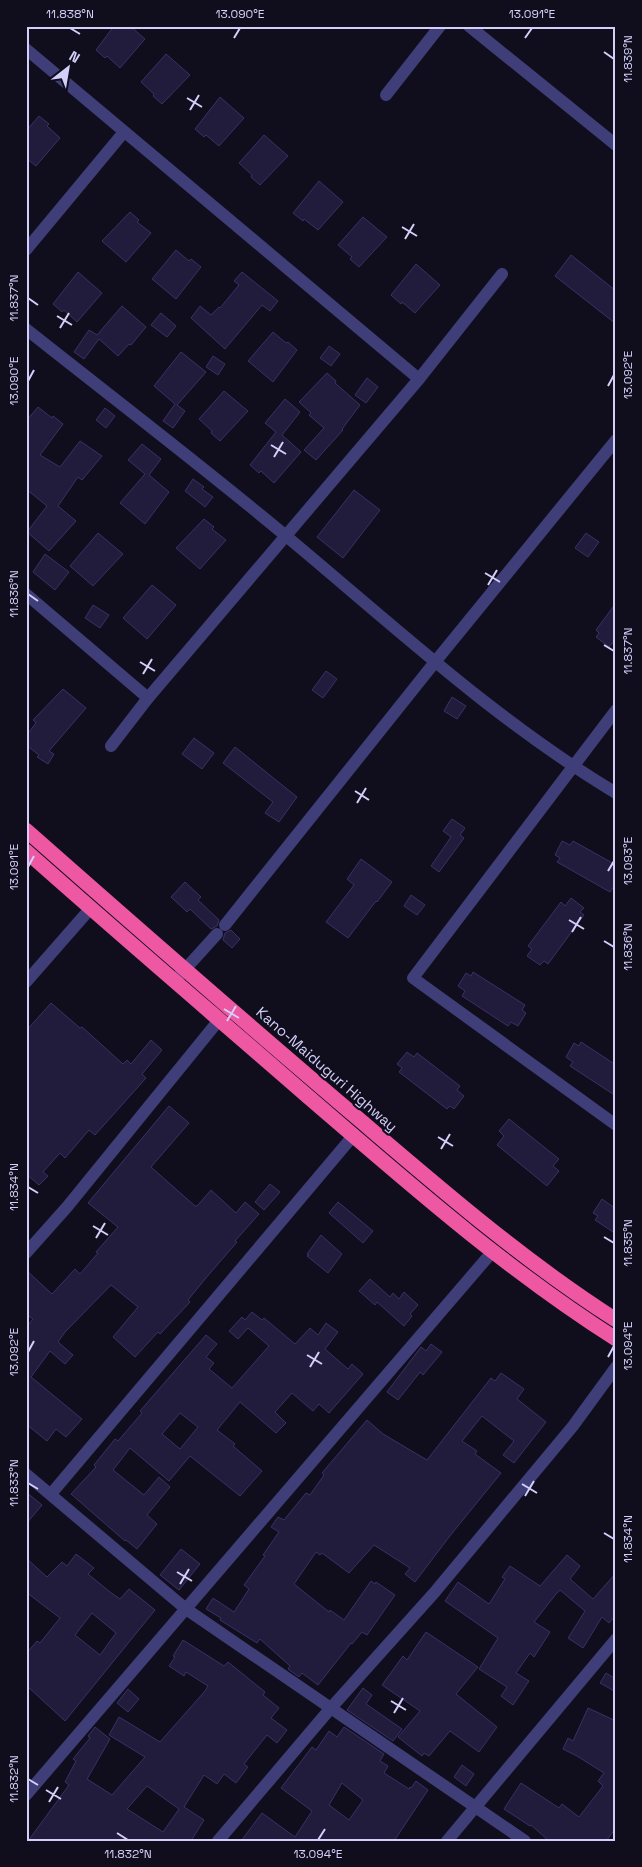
<svg xmlns="http://www.w3.org/2000/svg" width="642" height="1867" viewBox="0 0 642 1867" font-family="'Space Grotesk',sans-serif">
<style>
.building{fill:#221c3c;stroke:#3a3066;fill-rule:evenodd}
.lines{fill:none;stroke-linecap:round;stroke-linejoin:round}
.street{stroke:#3f3e78;stroke-width:12}
.highway{stroke:#ee57a2;stroke-width:15}
.ticks{fill:none;stroke:#d3cffa;stroke-width:2}
.labels{text-anchor:middle;dominant-baseline:central;stroke-width:4.5;stroke-linejoin:round;paint-order:stroke}
.street-label{font-size:15px;fill:#d3cffa;stroke:#100e1d}
.neatline{fill:none;stroke:#d3cffa;stroke-width:2}
.ticks-label{font-size:12px;text-anchor:middle;fill:#d3cffa}
</style>
<rect width="100%" height="100%" fill="#100e1d"/>
<g class="building">
<path d="M114,26H130L145,39L120,68L107,56L105,58L96,50Z"/>
<path d="M166,54L190,75L162,104L153,96L154,94L141,82Z"/>
<path d="M220,97L244,118L219,146L206,135L204,137L195,129Z"/>
<path d="M39,116L49,124L47,126L60,138L36,166L26,158V131Z"/>
<path d="M264,135L288,156L260,185L251,177L252,175L239,163Z"/>
<path d="M319,181L343,202L318,230L304,219L303,221L293,213Z"/>
<path d="M130,212L139,220L137,222L151,233L126,262L102,241Z"/>
<path d="M363,217L387,237L359,267L350,259L352,257L338,245Z"/>
<path d="M176,250L189,261L191,259L201,267L176,299L152,279Z"/>
<path d="M571,255L616,291V324L555,276Z"/>
<path d="M416,264L440,285L415,313L402,302L401,304L391,295Z"/>
<path d="M78,272L102,293L77,322L64,310L62,312L53,304Z"/>
<path d="M242,272L278,301L270,311L262,305L225,349L191,318L200,306L211,315L219,307L220,308L239,285L234,281Z"/>
<path d="M122,306L146,327L131,345L129,344L118,356L99,339L84,359L74,352L89,330L97,335Z"/>
<path d="M161,313L176,326L167,337L151,325Z"/>
<path d="M273,332L286,343L288,342L297,350L273,382L248,361Z"/>
<path d="M329,346L340,354L331,366L320,358Z"/>
<path d="M181,352L206,372L177,405L185,411L173,428L163,421L175,404L154,386Z"/>
<path d="M213,356L225,364L218,375L206,367Z"/>
<path d="M327,373L336,381L335,383L360,405L342,429L343,430L316,460L304,450L324,428L309,415L311,413L299,402Z"/>
<path d="M367,378L378,387L366,403L355,395Z"/>
<path d="M224,391L248,411L220,441L211,433L212,431L199,419Z"/>
<path d="M285,399L300,412L282,435L301,452L274,483L261,471L259,473L250,465L276,432L265,423Z"/>
<path d="M38,407L52,418L53,416L63,424L40,455L60,467L80,441L102,456L82,480L78,477L58,506L76,521L49,551L27,532L47,506L26,489V421Z"/>
<path d="M105,408L115,416L106,428L96,420Z"/>
<path d="M142,444L161,459L149,475L169,492L145,524L120,503L145,474L128,460Z"/>
<path d="M193,479L204,487L202,489L213,497L205,507L185,491Z"/>
<path d="M354,490L380,510L343,558L317,537Z"/>
<path d="M204,519L214,527L212,529L226,540L200,569L176,548Z"/>
<path d="M98,533L123,554L93,586L70,566Z"/>
<path d="M586,533L599,542L588,557L575,548Z"/>
<path d="M45,554L69,572L55,590L33,572Z"/>
<path d="M152,585L176,605L147,639L123,618Z"/>
<path d="M616,603V639L609,647L596,637L599,633L596,630Z"/>
<path d="M93,605L109,615L100,628L85,618Z"/>
<path d="M326,671L337,679L323,698L312,690Z"/>
<path d="M63,689L86,708L49,751L54,754L48,764L37,757L39,755L26,745V736L36,723L33,720Z"/>
<path d="M452,697L466,706L457,719L444,711Z"/>
<path d="M194,738L214,753L202,769L182,754Z"/>
<path d="M235,747L297,797L279,822L265,813L273,802L223,763Z"/>
<path d="M452,819L465,828L460,835L464,838L439,872L431,866L451,837L443,831Z"/>
<path d="M562,841L570,845L573,841L616,865V883L610,892L557,862L560,858L555,855Z"/>
<path d="M361,859L392,882L377,902L376,901L348,938L326,922L354,885L347,879Z"/>
<path d="M185,882L201,897L198,900L219,920L217,926L211,929L190,909L187,912L171,897Z"/>
<path d="M411,895L425,905L417,915L404,906Z"/>
<path d="M571,898L584,908L580,912L584,915L548,964L544,961L540,965L527,956L532,949L528,946L561,902L565,906Z"/>
<path d="M231,930L240,939L232,948L223,940L225,933Z"/>
<path d="M473,972L525,1005L522,1010L526,1013L518,1026L511,1022L508,1026L462,996L465,991L458,986L466,973L471,976Z"/>
<path d="M51,1003L80,1028L82,1027L123,1064L127,1060L131,1064L151,1040L162,1050L142,1074L146,1078L95,1135L89,1130L65,1158L60,1153L43,1172L48,1176L39,1185L26,1174V1031Z"/>
<path d="M581,1042L616,1065V1096L570,1066L573,1062L566,1057L574,1043L579,1046Z"/>
<path d="M407,1052L414,1057L417,1053L460,1086L457,1090L464,1096L454,1109L450,1106L447,1109L399,1072L402,1068L397,1064Z"/>
<path d="M169,1106L189,1123L151,1167L195,1206H197L211,1190L236,1213L245,1202L259,1214L235,1241L237,1242L205,1279L188,1300L190,1302L160,1334L158,1332L135,1357L113,1337L138,1307L111,1285L65,1332L58,1342L73,1355L65,1364L50,1351L31,1377L82,1419L66,1437L56,1429L47,1441L26,1424V1328L33,1319L26,1314V1270L52,1294L75,1269L80,1274L98,1253L96,1252L118,1227L88,1203Z"/>
<path d="M509,1119L559,1159L553,1166L559,1171L547,1186L497,1145L504,1136L499,1131Z"/>
<path d="M270,1184L280,1192L264,1210L255,1202Z"/>
<path d="M602,1199L616,1209V1234L595,1220L598,1216L593,1213Z"/>
<path d="M338,1202L373,1231L363,1243L329,1213Z"/>
<path d="M321,1235L342,1254L328,1273L307,1256L309,1255L307,1254Z"/>
<path d="M370,1279L390,1297L393,1293L399,1299L404,1292L418,1305L410,1314L412,1316L404,1326L377,1302L375,1305L359,1291Z"/>
<path d="M252,1312L262,1320L264,1318L295,1344L310,1328L318,1335L326,1323L338,1332L325,1349L348,1369L352,1364L363,1374L329,1413L319,1404L313,1411L292,1393L275,1412L286,1423L276,1433L240,1402L217,1430L235,1444L233,1446L262,1471L240,1496L190,1456L169,1481L130,1448L113,1470L144,1495L159,1477L170,1487L147,1515L157,1524L137,1549L126,1540L125,1541L71,1494L96,1467L94,1465L115,1439L118,1441L142,1413L140,1411L206,1335L217,1344L206,1357L214,1363L209,1369L232,1388L269,1346L248,1328L238,1339L229,1331L242,1317L245,1320ZM180,1413L198,1427L180,1449L162,1434Z"/>
<path d="M431,1344L442,1352L423,1375L420,1372L398,1400L387,1392L421,1347L426,1351Z"/>
<path d="M501,1373L524,1389L517,1399L546,1422L514,1463L503,1455L514,1441L482,1416L462,1441L477,1451L475,1454L501,1473L449,1537L415,1582L405,1574L410,1568L374,1545L349,1573L322,1553L320,1555L316,1552L294,1584L329,1612L330,1610L344,1620L371,1581L375,1584L376,1582L395,1595L367,1635L362,1632L352,1644L351,1643L318,1685L302,1673L299,1677L288,1669L290,1666L260,1639L257,1643L220,1620L221,1618L206,1609L213,1598L234,1612L249,1589L244,1585L265,1556L263,1555L279,1532L271,1527L278,1517L284,1520L306,1493L310,1495L324,1475L322,1473L367,1420L383,1434L427,1460L491,1378L495,1381Z"/>
<path d="M26,1492L42,1505L26,1524Z"/>
<path d="M181,1549L200,1564L179,1590L160,1575Z"/>
<path d="M76,1554L94,1568L88,1574L110,1592L120,1599L129,1589L155,1610L65,1721L26,1685V1654L37,1641L40,1643L60,1618L26,1592V1558L47,1577L62,1562L67,1566ZM92,1613L116,1633L100,1655L75,1635Z"/>
<path d="M567,1555L580,1566L570,1579L593,1599L616,1573V1615L609,1623L602,1617L583,1648L568,1638L585,1611L560,1590L556,1594L534,1622L550,1632L534,1657L530,1653L516,1673L529,1681L513,1705L501,1696L507,1687L479,1669L498,1638L445,1601L458,1582L489,1604L505,1579L502,1577L510,1566L540,1586Z"/>
<path d="M426,1632L478,1667L456,1694L497,1727L479,1752L450,1731L429,1756L424,1753L422,1756L398,1737L420,1711L382,1685L403,1656L407,1660Z"/>
<path d="M183,1640L224,1666L228,1662L265,1692L263,1695L279,1708L271,1718L287,1730L277,1743L267,1735L244,1764L248,1767L236,1783L224,1774L217,1784L204,1775L184,1807L204,1820L191,1841H28L69,1785L65,1782L76,1761L73,1759L90,1738L88,1736L95,1727L110,1739L87,1779L112,1795L145,1757L109,1735L119,1717L160,1742L205,1691L208,1686L186,1672L184,1676L169,1666L175,1657L173,1656ZM147,1786L179,1809L163,1832L127,1809Z"/>
<path d="M606,1673L616,1679V1692L600,1683Z"/>
<path d="M363,1688L372,1695L366,1704L402,1729L393,1741L347,1710Z"/>
<path d="M128,1689L139,1699L128,1712L117,1703Z"/>
<path d="M588,1708L616,1721V1828L606,1841H549L531,1825L530,1826L504,1809L521,1783L559,1808L562,1804L579,1817L603,1786L598,1781L604,1773L577,1756L563,1749L568,1738L573,1741Z"/>
<path d="M344,1727L384,1754L380,1761L388,1766L384,1773L409,1789L410,1787L411,1788L416,1781L428,1790L394,1841H241L262,1813L295,1837L312,1811L281,1788L312,1747L316,1750L329,1731L337,1737ZM342,1783L363,1800L349,1820L329,1805Z"/>
<path d="M462,1765L474,1774L466,1786L454,1777Z"/>
</g>
<g class="lines">
<g class="street">
<path d="M469,26L616,145"/>
<path d="M26,49L419,379"/>
<path d="M386,95L440,26"/>
<path d="M26,250L124,132"/>
<path d="M26,329C113,398 201,465 286,536C393,625 496,721 616,793"/>
<path d="M26,594L148,698"/>
<path d="M616,710L413,978L616,1125"/>
<path d="M111,746L148,698L419,379L502,274"/>
<path d="M225,925L435,662L616,440"/>
<path d="M179,976L217,934"/>
<path d="M26,982L90,909"/>
<path d="M26,1253L67,1207L219,1020"/>
<path d="M26,1474L186,1609L525,1841"/>
<path d="M51,1494L353,1136"/>
<path d="M26,1795L493,1251"/>
<path d="M218,1841L330,1709L434,1593L573,1426L616,1367"/>
<path d="M447,1841L616,1639"/>
</g>
<g class="highway">
<path d="M26,830C137,928 248,1025 361,1121C443,1191 525,1262 616,1320"/>
<path d="M26,851C118,933 212,1013 305,1094C405,1180 504,1268 616,1339"/>
</g>
</g>
<path class="ticks" d="M70,28L80,34M234,38L240,28M525,38L532,28M604,52L614,59M187,98L202,107M190,110L199,95M402,227L417,236M405,239L414,224M28,298L38,305M57,316L72,325M60,328L69,313M28,381L34,370M608,386L614,375M271,445L286,454M274,457L283,442M485,573L500,582M488,585L497,570M28,594L38,601M604,645L614,651M140,662L155,671M143,674L152,659M355,791L369,800M357,803L366,788M28,867L34,856M608,871L614,861M569,920L584,929M572,932L581,917M604,941L614,947M224,1009L239,1018M227,1021L236,1006M438,1137L453,1146M441,1149L450,1134M28,1187L38,1193M93,1226L108,1235M604,1237L614,1243M96,1238L105,1223M28,1352L34,1341M307,1355L322,1364M608,1357L614,1346M310,1367L319,1352M28,1483L38,1489M522,1484L537,1493M525,1496L534,1481M604,1533L614,1539M177,1572L192,1581M180,1584L189,1569M391,1701L406,1710M394,1713L403,1698M28,1779L38,1785M46,1790L61,1799M49,1802L58,1787M117,1833L128,1840M318,1840L325,1829"/>
<g class="labels">
<g class="street-label">
<text transform="translate(327 1069) rotate(41)">Kano-Maiduguri Highway</text>
</g>
</g>
<rect width="642" height="1867" fill="none" stroke="#100e1d" stroke-width="55"/>
<g transform="translate(68 68) rotate(31)" stroke="#100e1d" stroke-width="4" paint-order="stroke">
<path d="M0-4L9 19L0 12L-9 19Z" fill="#d3cffa"/>
<text y="-8" font-size="14" font-weight="bold" text-anchor="middle" fill="#d3cffa">N</text>
</g>
<rect x="28" y="28" width="586" height="1812" class="neatline"/>
<g class="ticks-label">
<text x="70" y="18">11.838°N</text>
<text x="240" y="18">13.090°E</text>
<text x="532" y="18">13.091°E</text>
<text transform="translate(628 59) rotate(-90)" y="4">11.839°N</text>
<text transform="translate(14 298) rotate(-90)" y="4">11.837°N</text>
<text transform="translate(628 375) rotate(-90)" y="4">13.092°E</text>
<text transform="translate(14 381) rotate(-90)" y="4">13.090°E</text>
<text transform="translate(14 594) rotate(-90)" y="4">11.836°N</text>
<text transform="translate(628 651) rotate(-90)" y="4">11.837°N</text>
<text transform="translate(628 861) rotate(-90)" y="4">13.093°E</text>
<text transform="translate(14 867) rotate(-90)" y="4">13.091°E</text>
<text transform="translate(628 947) rotate(-90)" y="4">11.836°N</text>
<text transform="translate(14 1187) rotate(-90)" y="4">11.834°N</text>
<text transform="translate(628 1243) rotate(-90)" y="4">11.835°N</text>
<text transform="translate(628 1346) rotate(-90)" y="4">13.094°E</text>
<text transform="translate(14 1352) rotate(-90)" y="4">13.092°E</text>
<text transform="translate(14 1483) rotate(-90)" y="4">11.833°N</text>
<text transform="translate(628 1539) rotate(-90)" y="4">11.834°N</text>
<text transform="translate(14 1779) rotate(-90)" y="4">11.832°N</text>
<text x="128" y="1858">11.832°N</text>
<text x="318" y="1858">13.094°E</text>
</g>
</svg>
